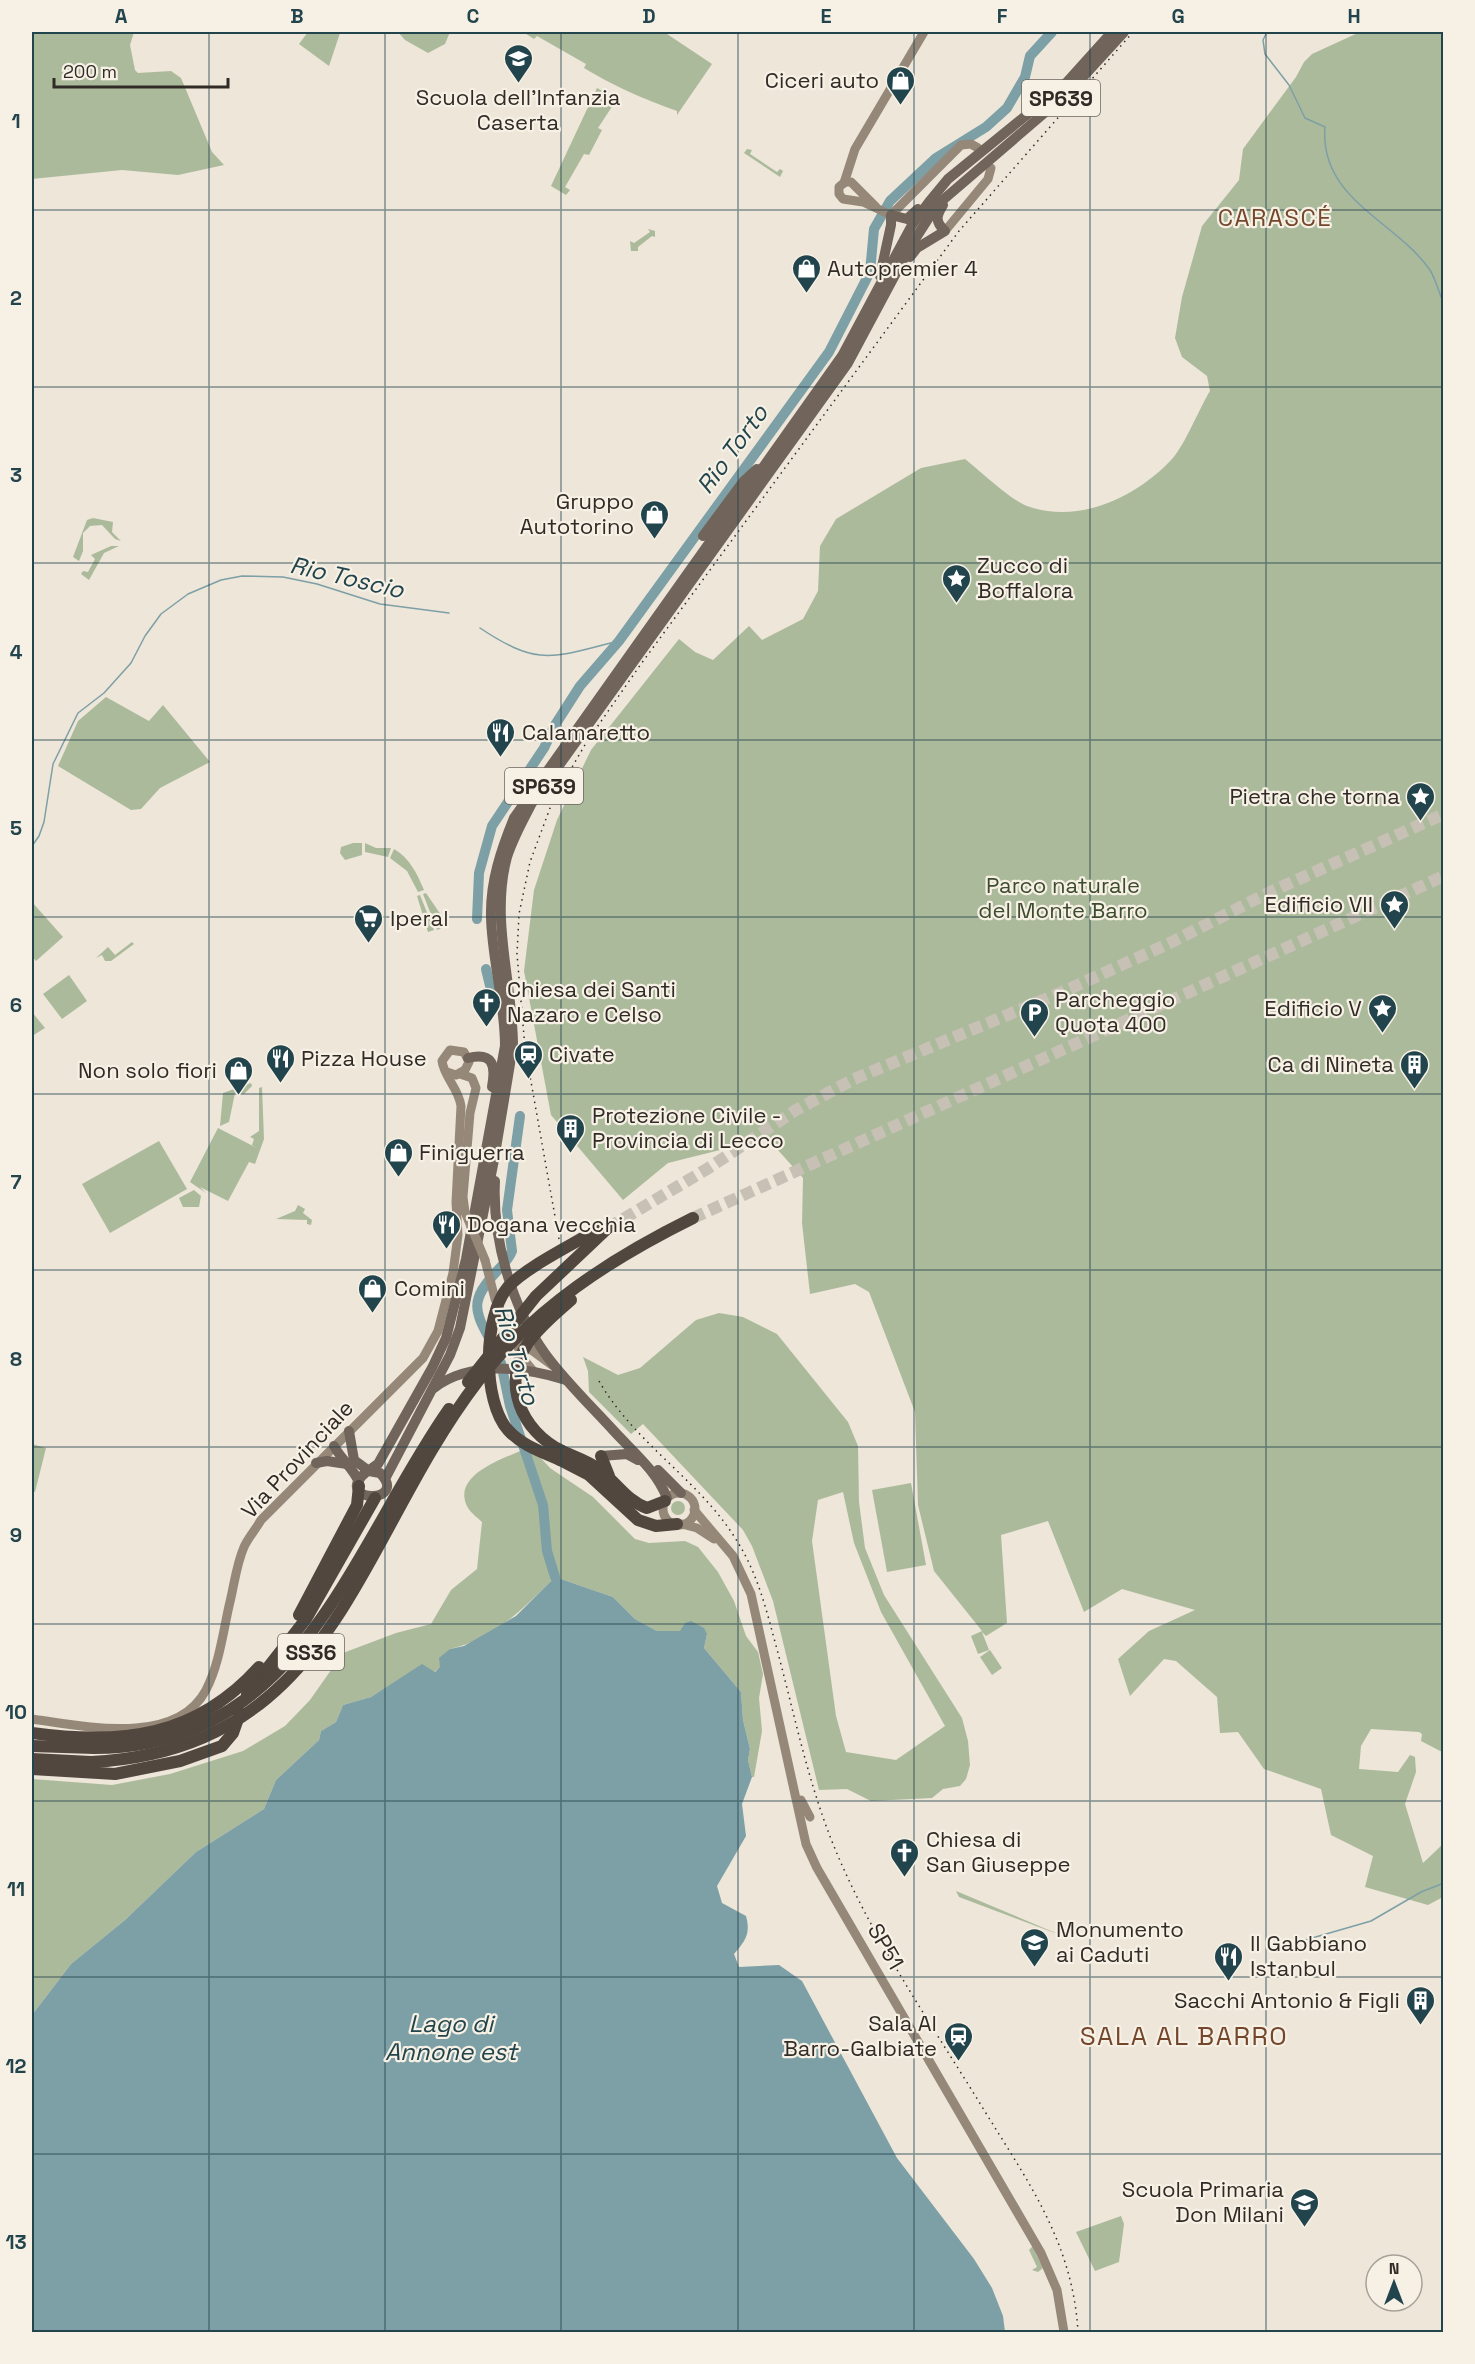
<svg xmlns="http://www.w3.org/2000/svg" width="1475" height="2364" viewBox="0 0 1475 2364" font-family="'Space Grotesk',sans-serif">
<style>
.green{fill:#acba9c;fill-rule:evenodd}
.water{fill:#7d9fa6}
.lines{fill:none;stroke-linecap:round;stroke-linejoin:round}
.stream{stroke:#7d9fa6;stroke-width:1.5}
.river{stroke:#7d9fa6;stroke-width:10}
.highway-tunnel{stroke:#c7c1b5;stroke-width:12;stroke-dasharray:12 6;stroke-linecap:butt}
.secondary{stroke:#968879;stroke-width:9}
.primary{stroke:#71645a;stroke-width:10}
.highway{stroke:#51473f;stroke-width:12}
.rail{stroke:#312b27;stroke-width:1.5;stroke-dasharray:1.5 4.5;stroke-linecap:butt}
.secondary-bridge{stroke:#968879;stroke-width:9}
.highway-bridge{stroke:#51473f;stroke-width:12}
.grid{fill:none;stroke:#22444c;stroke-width:1.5;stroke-opacity:0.55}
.labels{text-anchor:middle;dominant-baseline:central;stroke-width:4.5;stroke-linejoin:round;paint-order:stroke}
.shield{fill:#f6f0e5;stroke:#6c6660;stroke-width:1.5}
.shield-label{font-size:21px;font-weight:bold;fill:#312b27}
.poi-label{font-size:22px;fill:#312b27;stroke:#f6f0e5;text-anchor:start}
.park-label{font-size:22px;fill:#3d4c2e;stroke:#f6f0e5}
.street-label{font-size:22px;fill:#312b27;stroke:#f6f0e5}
.neighbourhood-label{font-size:24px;letter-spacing:1.5px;fill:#74462b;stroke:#f6f0e5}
.water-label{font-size:24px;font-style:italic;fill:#22444c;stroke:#f6f0e5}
.quarter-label{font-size:26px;letter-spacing:1.5px;fill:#74462b;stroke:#f6f0e5}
.neatline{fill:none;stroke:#22444c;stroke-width:2}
.grid-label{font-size:20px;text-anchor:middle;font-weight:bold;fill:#22444c}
</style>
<rect width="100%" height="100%" fill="#ede6d9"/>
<g class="green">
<path d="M32,32H134L130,45L135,70L138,73L171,71L181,78L212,152L224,165L178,175L122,170L32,179Z"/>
<path d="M308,32L340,33L329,66L299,44Z"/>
<path d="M398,32H450L445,44L428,53L405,40Z"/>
<path d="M523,32H664L712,64L677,115V111C641,98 616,87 584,68L586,64L537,36L534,39Z"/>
<path d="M1360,32H1443L1444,1753L1421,1741L1422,1734L1419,1732L1371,1729L1361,1746L1359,1769L1398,1772L1410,1755L1415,1757L1416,1772L1405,1804L1423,1863L1443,1844V1897L1428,1905L1365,1887L1373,1856L1331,1835L1321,1789L1264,1769L1238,1732L1220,1733L1217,1697L1176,1661L1164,1659L1130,1696L1118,1659L1149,1631L1195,1610L1122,1589L1084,1612L1048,1521L1001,1535L1007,1623L986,1636L982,1632L989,1650L978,1654L971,1636L982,1631L934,1571L918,1505L915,1412L869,1292L855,1284L810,1294L802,1223L803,1178L777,1149L764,1139L668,1163L623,1200L551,1115L524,971L534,890L557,820L591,750L679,639L695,652L713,660L749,626L762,640L803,619L818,591L820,546L836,519L921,468L965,459C980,471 1011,500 1027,506C1078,525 1137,497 1172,459C1185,445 1199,409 1210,391L1207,376L1182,357L1175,338L1182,297L1202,226L1239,180L1243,149L1296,77L1304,62L1312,54Z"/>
<path d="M597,88L617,99L598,128L602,130L589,155L584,154L565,187L570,190L566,195L551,186Z"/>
<path d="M747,149L752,150L750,154L777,172L780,169L783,171L780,177L744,153Z"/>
<path d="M648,229L655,231V237L652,236L638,247V251H631L630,241L634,243L650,232Z"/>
<path d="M93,518L113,522L112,532L121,541L115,539L102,525L90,526L83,533V551L79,561L73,557L87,520Z"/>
<path d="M111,546H119L104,553L89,580L81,574L83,571L88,572L95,559L91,555Z"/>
<path d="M106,697L149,721L163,705L210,762L160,788L141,809L131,810L58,766L78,721Z"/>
<path d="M353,843H362V855L345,860L340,853L341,847Z"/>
<path d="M365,843L376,848H391L388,857L365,852Z"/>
<path d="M394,849C410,858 417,874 424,890L418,892L407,871L390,858Z"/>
<path d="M426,893L443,918L444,927L437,930L423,894Z"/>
<path d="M420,895L434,930L428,932L417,896Z"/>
<path d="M32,902L63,937L36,961L32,956Z"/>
<path d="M132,942L134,944L111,961H105L102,955L96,958L108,947L115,955Z"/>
<path d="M69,975L87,1001L62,1019L43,994Z"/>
<path d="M32,1012L45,1028L32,1036Z"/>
<path d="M251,1083L252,1086L244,1094L235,1093L229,1122L220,1126L223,1093Z"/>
<path d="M262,1087L264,1139L255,1164L249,1162L228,1201L200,1187L206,1193L190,1182L218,1128L257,1148L252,1145L254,1139L250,1137L259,1131V1088Z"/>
<path d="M159,1141L187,1189L110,1233L82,1184Z"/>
<path d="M194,1190L201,1196L199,1207H183L179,1198Z"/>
<path d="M298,1205L305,1209L303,1213L312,1220L311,1225L307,1224V1220L276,1219L295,1211Z"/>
<path d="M719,1313L743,1317L777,1334L848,1422L858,1446L859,1502L865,1548L884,1595L962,1718L968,1741L970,1765L966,1779L960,1786L943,1789L932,1798L871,1801L847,1789L819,1790L773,1601L752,1546L743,1530L643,1424L631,1434L589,1392L588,1371L583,1357L618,1375L640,1368L696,1320ZM843,1492L854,1543L881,1612L945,1726L896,1760L846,1752L836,1716L812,1541L818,1500Z"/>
<path d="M32,1444L46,1448L35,1492L32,1491Z"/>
<path d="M523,1450L536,1453L550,1468L593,1497L635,1539L649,1543L685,1541L698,1547L718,1572L734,1601L746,1636L758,1652L763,1674L759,1698L762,1731L754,1777H752L748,1760L750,1749L743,1720L741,1692L704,1648L707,1634L657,1631L635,1619L613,1597L555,1577C525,1607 493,1640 450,1649L441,1667L434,1672L422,1665L371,1697L343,1705L336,1722L321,1731L319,1740L276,1780L264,1809L196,1852L125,1920L71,1964L32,2015V1779L112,1785L170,1774L243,1751L285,1726L310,1700L343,1653L396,1633L431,1624L451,1590L477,1569L482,1522C478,1518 471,1513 468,1508C450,1476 502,1459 523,1450Z"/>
<path d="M911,1483L926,1565L887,1572L872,1490Z"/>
<circle cx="678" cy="1508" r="7"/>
<path d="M990,1650L1002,1668L992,1675L980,1657Z"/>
<path d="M956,1891L1063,1936L959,1897Z"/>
<path d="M1121,2216L1124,2224L1119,2262L1095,2271L1076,2232Z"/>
<path d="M1033,2246L1043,2268L1038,2272L1032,2270L1037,2267L1029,2250Z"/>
</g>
<path class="water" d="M555,1577L613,1597L635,1619L657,1631H680L685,1623L691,1621L704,1628L707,1634L704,1648L741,1692L743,1720L750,1749L748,1760L752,1777L742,1804L746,1836L717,1886L722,1903L746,1916C751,1934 745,1941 734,1954L739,1967L779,1965L802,1981L897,2158L974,2259L992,2288L1003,2316L1005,2332H32V2015L71,1964L125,1920L196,1852L264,1809L276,1780L319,1740L321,1731L336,1722L343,1705L371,1697L422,1664L435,1672L440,1667L439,1658L450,1649L464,1646L516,1616Z"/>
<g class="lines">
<g class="stream">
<path d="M1267,32L1263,40L1265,54L1289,85L1305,118L1325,127C1319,199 1396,221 1430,270C1436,280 1439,293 1444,304"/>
<path d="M480,628C540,668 553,657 619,641"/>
<path d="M32,846L39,836L44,822L53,764L78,713L104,693L131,663L145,636L161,614L188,594L221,580L242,576L283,577L317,584L380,604L449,613"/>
<path d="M1281,1947L1371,1921L1421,1892L1444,1883"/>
</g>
<g class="river">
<path d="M477,919L479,873L492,826L544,748L555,725L580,686L619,641L829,352L870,272L874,229L890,201L936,158L986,127L1007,108L1025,77L1030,56L1052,32"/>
<path d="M486,969L493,998"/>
<path d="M492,1343C473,1310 470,1300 497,1271C503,1265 509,1259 512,1251L507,1210L520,1116"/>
<path d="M501,1363L510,1406L543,1505L547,1551L555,1577"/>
</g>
<g class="highway-tunnel">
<path d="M693,1218L1444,876"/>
<path d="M608,1228L707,1169L796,1110L854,1079L1060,993L1170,943L1268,893L1444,814"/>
</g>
<g class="secondary">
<path d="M844,183L855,149L924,32"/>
<path d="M876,207L851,182H845L839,187V194L843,199L863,202L891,215L961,145L971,144L978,148"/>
<path d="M945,231L988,179L991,168"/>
<path d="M460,1074L472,1078L476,1088L470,1113L463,1197L465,1212"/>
<path d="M485,1260L495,1299L524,1360L534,1372"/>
<path d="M522,1343L552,1365"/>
<circle cx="679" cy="1509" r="16"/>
<path d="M694,1510L733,1556L751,1594L800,1817L806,1844L817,1868L1041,2253L1057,2290L1064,2332"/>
<path d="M682,1524L697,1528L714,1539"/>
<path d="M32,1719C82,1726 176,1747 206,1690C219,1665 223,1633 229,1606C234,1587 236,1565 244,1547C248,1538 256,1529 261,1520L423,1358L438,1331L453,1273L458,1235L456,1202L461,1106C459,1089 444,1077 442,1061L450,1050L464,1052L469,1062L465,1070L456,1075L447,1072"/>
<path d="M801,1800L810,1817"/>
</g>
<g class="primary">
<path d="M910,257L917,248L945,231C935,222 936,216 943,205"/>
<path d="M880,276L891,225V215L907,219L918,209"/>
<path d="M703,536L743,482L757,469"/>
<path d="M468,1058C493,1052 496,1065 492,1087"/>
<path d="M495,1181C492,1239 512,1308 546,1355C566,1382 591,1406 613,1430C633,1452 656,1470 667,1498"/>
<path d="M434,1388C471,1360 524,1367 566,1380"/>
<path d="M349,1431L354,1460L369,1471L380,1473C409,1503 338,1503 362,1476C366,1471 373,1468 378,1464L432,1368L446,1338L466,1259L505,1046C505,1002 492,960 491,917C490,882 501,850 514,818L842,356L912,225L929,202L948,179L1066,83L1112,32"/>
<path d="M334,1446C341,1459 353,1468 359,1482"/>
<path d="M601,1456L627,1454L638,1460"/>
<path d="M316,1463L327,1461L347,1464"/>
<path d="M658,1470L681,1493"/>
<path d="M385,1479L450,1355L460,1328L494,1160L513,1046C513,983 490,920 507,857C513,838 523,820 532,803L848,363L910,247L937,205L1070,91L1124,32"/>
</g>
<g class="highway">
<path d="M562,1451C575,1457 589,1461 600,1470C617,1483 627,1501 647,1508L665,1501"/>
<path d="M601,1456L609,1476"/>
<path d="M560,1460L589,1475L638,1520L656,1526L677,1524"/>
<path d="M299,1615L357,1505L359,1486"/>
<path d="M247,1694L306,1619L375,1498"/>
<path d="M32,1733C121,1745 195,1738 259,1667"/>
<path d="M32,1746L94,1748"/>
<path d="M32,1759L91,1762"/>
<path d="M32,1769L115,1774L180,1761L222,1746L233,1733L240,1713"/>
</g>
<g class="rail">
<path d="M559,1239L525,1048L517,954L519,914L530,862L553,800L586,743L641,664L959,231L1133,32"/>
<path d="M599,1381C635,1444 700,1480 737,1541C759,1576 767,1613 778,1653C796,1721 810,1791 838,1856C876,1945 934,2028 984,2110C1029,2183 1073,2244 1078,2332"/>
</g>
<path class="secondary-bridge" d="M465,1212L485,1260"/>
<g class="highway-bridge">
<path d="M468,1382L536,1296L608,1228"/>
<path d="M562,1451C521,1431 501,1383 528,1343C539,1327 556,1313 571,1300"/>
<path d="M560,1460C542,1452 521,1445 508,1430C482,1401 483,1316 508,1287C525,1268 570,1246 593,1232L604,1229"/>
<path d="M94,1748C301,1747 351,1549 449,1409"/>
<path d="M91,1762C336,1749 356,1540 478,1381C534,1308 612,1258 693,1218"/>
</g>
</g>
<path class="grid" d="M209,32V2332M385,32V2332M561,32V2332M738,32V2332M914,32V2332M1090,32V2332M1266,32V2332M32,210H1444M32,387H1444M32,563H1444M32,740H1444M32,917H1444M32,1094H1444M32,1270H1444M32,1447H1444M32,1624H1444M32,1801H1444M32,1977H1444M32,2154H1444"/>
<defs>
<symbol id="school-pin" viewBox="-11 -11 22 30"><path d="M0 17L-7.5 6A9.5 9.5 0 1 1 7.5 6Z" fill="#22444c" stroke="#f6f0e5"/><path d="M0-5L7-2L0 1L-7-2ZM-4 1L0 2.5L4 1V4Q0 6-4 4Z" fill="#fff"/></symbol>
<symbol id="shop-pin" viewBox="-11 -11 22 30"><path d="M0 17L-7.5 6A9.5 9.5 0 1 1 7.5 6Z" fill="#22444c" stroke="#f6f0e5"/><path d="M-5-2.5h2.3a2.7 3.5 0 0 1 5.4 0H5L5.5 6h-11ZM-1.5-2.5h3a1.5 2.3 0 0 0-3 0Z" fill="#fff"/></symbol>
<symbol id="sight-pin" viewBox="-11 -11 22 30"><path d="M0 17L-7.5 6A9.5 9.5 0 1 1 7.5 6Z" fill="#22444c" stroke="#f6f0e5"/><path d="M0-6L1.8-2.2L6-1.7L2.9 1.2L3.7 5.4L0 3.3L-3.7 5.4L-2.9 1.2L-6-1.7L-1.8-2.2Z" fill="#fff"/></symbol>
<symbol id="restaurant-pin" viewBox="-11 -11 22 30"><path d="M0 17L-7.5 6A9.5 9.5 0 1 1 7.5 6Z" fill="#22444c" stroke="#f6f0e5"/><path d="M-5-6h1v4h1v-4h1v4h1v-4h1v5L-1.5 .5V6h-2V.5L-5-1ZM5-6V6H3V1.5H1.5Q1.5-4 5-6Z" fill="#fff"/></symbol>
<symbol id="supermarket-pin" viewBox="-11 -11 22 30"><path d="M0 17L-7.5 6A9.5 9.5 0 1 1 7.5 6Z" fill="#22444c" stroke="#f6f0e5"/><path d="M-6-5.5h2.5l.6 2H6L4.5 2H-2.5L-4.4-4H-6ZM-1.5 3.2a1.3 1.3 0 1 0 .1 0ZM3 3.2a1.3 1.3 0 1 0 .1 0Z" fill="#fff"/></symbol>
<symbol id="church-pin" viewBox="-11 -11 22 30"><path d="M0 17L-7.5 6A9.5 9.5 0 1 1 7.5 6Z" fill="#22444c" stroke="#f6f0e5"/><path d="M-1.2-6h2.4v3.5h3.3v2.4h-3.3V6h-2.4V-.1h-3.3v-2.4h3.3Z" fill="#fff"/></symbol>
<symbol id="parking-pin" viewBox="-11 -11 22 30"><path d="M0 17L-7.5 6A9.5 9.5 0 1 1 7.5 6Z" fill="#22444c" stroke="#f6f0e5"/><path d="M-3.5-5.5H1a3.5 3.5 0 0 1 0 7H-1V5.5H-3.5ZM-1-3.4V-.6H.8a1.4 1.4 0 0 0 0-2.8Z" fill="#fff"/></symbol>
<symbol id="station-pin" viewBox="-11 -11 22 30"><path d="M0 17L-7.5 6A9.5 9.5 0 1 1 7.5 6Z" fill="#22444c" stroke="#f6f0e5"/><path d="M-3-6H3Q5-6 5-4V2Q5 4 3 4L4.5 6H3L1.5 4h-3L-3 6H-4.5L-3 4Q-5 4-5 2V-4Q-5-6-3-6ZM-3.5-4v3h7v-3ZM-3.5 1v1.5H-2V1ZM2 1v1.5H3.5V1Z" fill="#fff"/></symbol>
<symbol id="building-pin" viewBox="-11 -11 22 30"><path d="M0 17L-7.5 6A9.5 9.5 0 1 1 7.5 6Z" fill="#22444c" stroke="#f6f0e5"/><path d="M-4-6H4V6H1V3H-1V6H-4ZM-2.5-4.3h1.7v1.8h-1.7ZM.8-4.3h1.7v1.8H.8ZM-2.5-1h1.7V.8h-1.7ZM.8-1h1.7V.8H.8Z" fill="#fff"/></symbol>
</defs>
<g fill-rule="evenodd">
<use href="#school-pin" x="502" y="42" width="33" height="45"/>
<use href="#shop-pin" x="884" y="64" width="33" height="45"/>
<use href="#shop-pin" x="790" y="252" width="33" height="45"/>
<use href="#shop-pin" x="638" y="498" width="33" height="45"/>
<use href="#sight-pin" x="940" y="562" width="33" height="45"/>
<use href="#restaurant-pin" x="484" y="716" width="33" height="45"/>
<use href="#sight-pin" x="1404" y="780" width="33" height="45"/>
<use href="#sight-pin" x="1378" y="888" width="33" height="45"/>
<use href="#supermarket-pin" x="352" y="902" width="33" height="45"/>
<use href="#church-pin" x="470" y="986" width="33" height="45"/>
<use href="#sight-pin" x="1366" y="992" width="33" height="45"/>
<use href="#parking-pin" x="1018" y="996" width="33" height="45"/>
<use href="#station-pin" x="512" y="1038" width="33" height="45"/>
<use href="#restaurant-pin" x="264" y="1042" width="33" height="45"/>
<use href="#building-pin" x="1398" y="1048" width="33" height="45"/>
<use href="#shop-pin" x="222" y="1054" width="33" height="45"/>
<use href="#building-pin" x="554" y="1112" width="33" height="45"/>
<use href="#shop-pin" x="382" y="1136" width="33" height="45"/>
<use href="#restaurant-pin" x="430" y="1208" width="33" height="45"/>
<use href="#shop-pin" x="356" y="1272" width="33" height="45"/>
<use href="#church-pin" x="888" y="1836" width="33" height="45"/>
<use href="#school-pin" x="1018" y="1926" width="33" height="45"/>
<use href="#restaurant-pin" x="1212" y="1940" width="33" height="45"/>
<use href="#building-pin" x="1404" y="1984" width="33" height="45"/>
<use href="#station-pin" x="942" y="2020" width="33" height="45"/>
<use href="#school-pin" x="1288" y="2186" width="33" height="45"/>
</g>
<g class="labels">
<g class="shield">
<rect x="1022" y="80" width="78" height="36" rx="4.5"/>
<rect x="505" y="768" width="78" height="36" rx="4.5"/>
<rect x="278" y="1634" width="66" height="36" rx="4.5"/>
</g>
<g class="shield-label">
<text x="1061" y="98">SP639</text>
<text x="544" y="786">SP639</text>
<text x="311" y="1652">SS36</text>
</g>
<g class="poi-label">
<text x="879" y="80" text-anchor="end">Ciceri auto</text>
<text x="518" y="97" text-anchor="middle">Scuola dell’Infanzia<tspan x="518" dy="25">Caserta</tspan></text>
<text x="827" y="268">Autopremier 4</text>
<text x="634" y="501" text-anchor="end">Gruppo<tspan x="634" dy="25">Autotorino</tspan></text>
<text x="977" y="565">Zucco di<tspan x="977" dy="25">Boffalora</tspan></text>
<text x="522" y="732">Calamaretto</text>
<text x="1400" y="796" text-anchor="end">Pietra che torna</text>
<text x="1373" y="904" text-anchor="end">Edificio VII</text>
<text x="390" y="918">Iperal</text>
<text x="507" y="989">Chiesa dei Santi<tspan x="507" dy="25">Nazaro e Celso</tspan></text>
<text x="1055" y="999">Parcheggio<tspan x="1055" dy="25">Quota 400</tspan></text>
<text x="1362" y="1008" text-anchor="end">Edificio V</text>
<text x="549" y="1054">Civate</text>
<text x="301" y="1058">Pizza House</text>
<text x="1394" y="1064" text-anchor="end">Ca di Nineta</text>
<text x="217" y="1070" text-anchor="end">Non solo fiori</text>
<text x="592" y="1115">Protezione Civile -<tspan x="592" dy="25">Provincia di Lecco</tspan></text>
<text x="419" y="1152">Finiguerra</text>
<text x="467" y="1224">Dogana vecchia</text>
<text x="394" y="1288">Comini</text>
<text x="926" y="1839">Chiesa di<tspan x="926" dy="25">San Giuseppe</tspan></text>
<text x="1056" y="1929">Monumento<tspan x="1056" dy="25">ai Caduti</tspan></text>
<text x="1250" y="1943">Il Gabbiano<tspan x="1250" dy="25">Istanbul</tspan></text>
<text x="1400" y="2000" text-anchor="end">Sacchi Antonio &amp; Figli</text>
<text x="937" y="2023" text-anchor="end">Sala Al<tspan x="937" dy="25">Barro-Galbiate</tspan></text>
<text x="1284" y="2189" text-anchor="end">Scuola Primaria<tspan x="1284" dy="25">Don Milani</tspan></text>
</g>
<g class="park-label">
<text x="1063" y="885">Parco naturale<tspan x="1063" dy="25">del Monte Barro</tspan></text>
</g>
<g class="street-label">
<text transform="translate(297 1459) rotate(-47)">Via Provinciale</text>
<text transform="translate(886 1946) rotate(60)">SP51</text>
</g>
<g class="neighbourhood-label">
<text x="1275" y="217">CARASCÉ</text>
</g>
<g class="water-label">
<text transform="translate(732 449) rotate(-54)">Rio Torto</text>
<text transform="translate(347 577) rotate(13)">Rio Toscio</text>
<text transform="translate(517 1355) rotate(73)">Rio Torto</text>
<text x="451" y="2023">Lago di<tspan x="451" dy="28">Annone est</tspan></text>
</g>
<g class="quarter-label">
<text x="1184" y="2036">SALA AL BARRO</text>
</g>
</g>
<rect width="1475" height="2364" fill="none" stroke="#f6f0e5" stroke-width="66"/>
<g transform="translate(1394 2283)"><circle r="28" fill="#f6f0e5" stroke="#a7a199" stroke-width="1.5"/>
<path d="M0-4.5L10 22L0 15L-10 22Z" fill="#22444c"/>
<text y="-9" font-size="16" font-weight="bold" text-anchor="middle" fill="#312b27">N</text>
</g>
<path d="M54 78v9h174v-9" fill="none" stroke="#312b27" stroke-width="3"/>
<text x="63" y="78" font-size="18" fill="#312b27" stroke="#f6f0e5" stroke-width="4.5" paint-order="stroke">200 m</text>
<rect x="33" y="33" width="1409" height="2298" class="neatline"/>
<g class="grid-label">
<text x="121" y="23">A</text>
<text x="297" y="23">B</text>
<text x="473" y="23">C</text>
<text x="649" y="23">D</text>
<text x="826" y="23">E</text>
<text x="1002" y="23">F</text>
<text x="1178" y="23">G</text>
<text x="1354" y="23">H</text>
<text x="16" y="128">1</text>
<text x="16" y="305">2</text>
<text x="16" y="482">3</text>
<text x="16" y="659">4</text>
<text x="16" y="835">5</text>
<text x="16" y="1012">6</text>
<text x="16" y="1189">7</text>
<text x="16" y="1366">8</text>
<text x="16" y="1542">9</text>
<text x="16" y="1719">10</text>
<text x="16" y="1896">11</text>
<text x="16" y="2073">12</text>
<text x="16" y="2249">13</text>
</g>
</svg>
